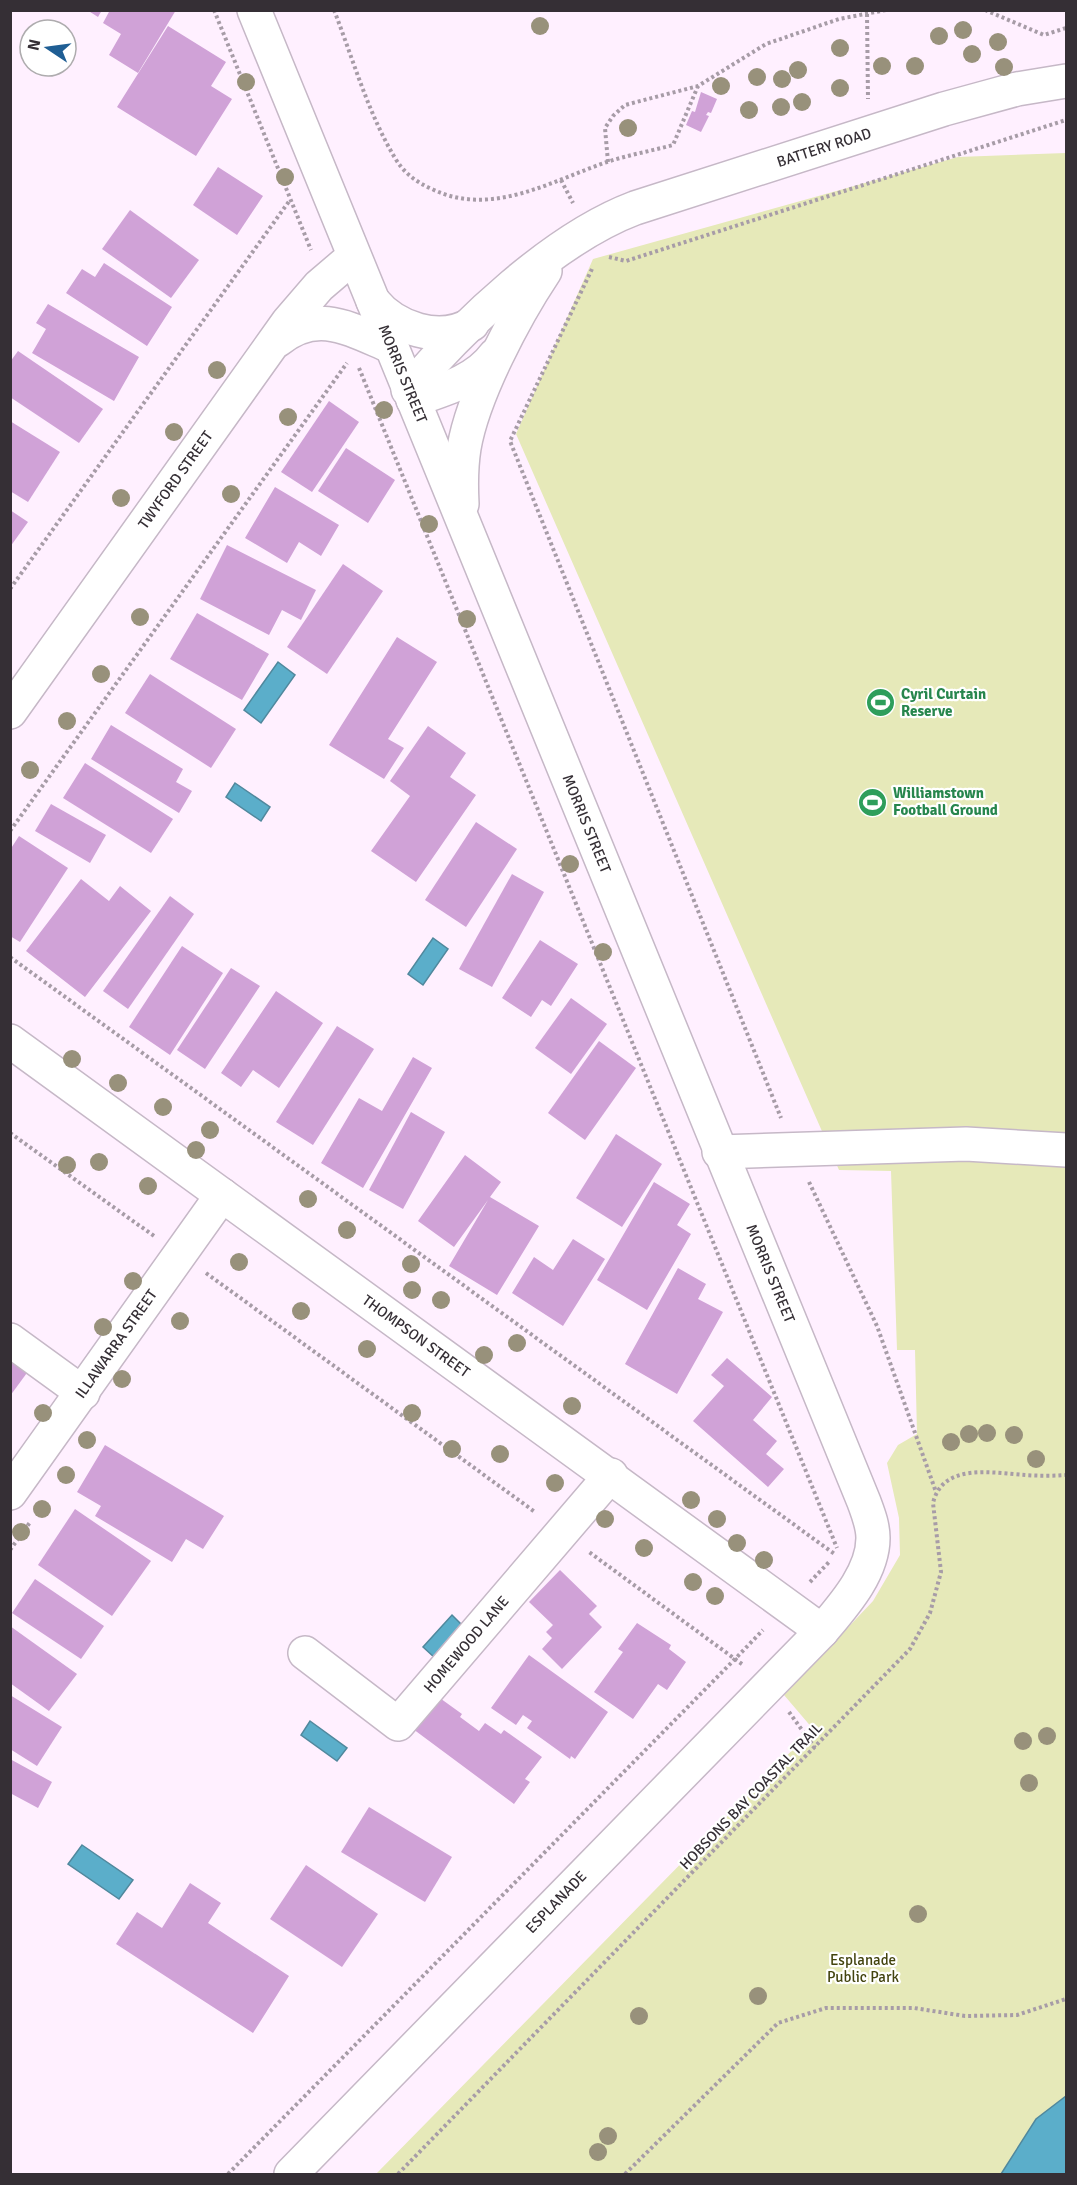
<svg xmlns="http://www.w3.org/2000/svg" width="1077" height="2185" viewBox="0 0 1077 2185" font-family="Signika,sans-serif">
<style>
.green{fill:#e6e9b9}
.water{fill:#5baeca;stroke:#50889d;stroke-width:1.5}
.building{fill:#d0a2d7}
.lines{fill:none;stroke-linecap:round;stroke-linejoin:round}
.minor-casing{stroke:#c6b8c7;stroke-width:36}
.path{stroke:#a79ca7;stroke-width:4;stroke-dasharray:3 3;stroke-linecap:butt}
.minor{stroke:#fff;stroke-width:33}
.tree{fill:#98917b}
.labels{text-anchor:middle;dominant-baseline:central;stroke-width:4.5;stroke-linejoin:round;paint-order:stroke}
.street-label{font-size:15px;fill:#352f35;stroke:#fff}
.leisure-label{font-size:15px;font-weight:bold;fill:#27864d;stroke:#fff;text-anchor:start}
.park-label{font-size:15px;fill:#43440f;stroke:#fff}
</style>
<rect width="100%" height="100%" fill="#fff0ff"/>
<path class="green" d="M1066,153V2096L1036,2119L1001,2174H376L813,1729L784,1695L873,1601L900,1555L899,1518L887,1463L898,1445L917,1434L915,1350H897L891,1171L839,1170L516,434L593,259L958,157Z"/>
<g class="water">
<path d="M278,662L295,675L261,723L244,710Z"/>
<path d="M235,783L270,807L261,821L226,797Z"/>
<path d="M433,938L448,949L423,985L408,974Z"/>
<path d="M452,1615L463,1626L435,1658L423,1647Z"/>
<path d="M310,1721L347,1748L337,1761L301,1735Z"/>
<path d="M82,1845L133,1880L119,1899L68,1864Z"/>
<path d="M1066,2096V2174H1001L1036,2119Z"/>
</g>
<g class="building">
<path d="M87,10H102L98,17Z"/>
<path d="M110,10H176L138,73L109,55L121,34L103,23Z"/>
<path d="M168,26L226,62L211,86L232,99L196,156L117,107Z"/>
<path d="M701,92L717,99L711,113L708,112L706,115L709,116L701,132L686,125L692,111L695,112Z"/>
<path d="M218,167L263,196L237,235L193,205Z"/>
<path d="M130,210L199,260L171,298L102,249Z"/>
<path d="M104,263L172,307L147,346L66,293L82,269L95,277Z"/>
<path d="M48,304L139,357L114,401L32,353L46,329L36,323Z"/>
<path d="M18,351L103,409L79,443L10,397V362Z"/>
<path d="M329,401L359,422L312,492L281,472Z"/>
<path d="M10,421L60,452L28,502L10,491Z"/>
<path d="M346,448L395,480L368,523L318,491Z"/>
<path d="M275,487L339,525L321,556L299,542L287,563L245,538Z"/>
<path d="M10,510L28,522L10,547Z"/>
<path d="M227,545L316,590L301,620L282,610L269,635L200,599Z"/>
<path d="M343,564L383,591L327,674L287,647Z"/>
<path d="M197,613L269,654L242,700L170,659Z"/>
<path d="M397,637L437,662L388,739L404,748L384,779L329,745Z"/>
<path d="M150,674L236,729L211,768L125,713Z"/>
<path d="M111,725L183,769L176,782L192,791L179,813L91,759Z"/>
<path d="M428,726L466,753L450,777L476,795L416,882L371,851L410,796L390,781Z"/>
<path d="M85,763L173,819L151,853L63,798Z"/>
<path d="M51,804L106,835L90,863L35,831Z"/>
<path d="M476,822L517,849L466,927L425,900Z"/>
<path d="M19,836L68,868L20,942L10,936V850Z"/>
<path d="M512,874L544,892L492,987L459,969Z"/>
<path d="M81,879L109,901L120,886L151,911L85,997L26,951Z"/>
<path d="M170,896L194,914L128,1009L103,991Z"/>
<path d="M540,940L578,964L551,1006L542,1000L531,1017L502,998Z"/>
<path d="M182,946L223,973L170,1055L129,1027Z"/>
<path d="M231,968L260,986L205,1069L177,1050Z"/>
<path d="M276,991L323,1023L279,1088L253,1070L241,1087L221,1073Z"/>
<path d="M571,998L607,1024L571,1074L535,1048Z"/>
<path d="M337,1026L374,1049L313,1145L276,1122Z"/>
<path d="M599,1041L636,1068L585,1140L548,1113Z"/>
<path d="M413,1057L432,1068L363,1188L321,1163L359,1098L382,1111Z"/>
<path d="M411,1112L445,1132L403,1209L369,1190Z"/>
<path d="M616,1134L662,1164L622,1227L576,1198Z"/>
<path d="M465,1155L501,1182L490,1197L539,1226L497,1295L449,1266L488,1200L454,1247L418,1221Z"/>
<path d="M654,1182L690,1204L677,1225L691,1234L647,1310L597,1280Z"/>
<path d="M573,1239L605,1259L563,1326L512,1293L534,1257L553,1270Z"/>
<path d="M678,1268L706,1284L698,1299L723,1312L677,1394L625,1364Z"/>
<path d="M10,1350L32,1366L10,1396Z"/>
<path d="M727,1358L772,1397L753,1420L777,1441L766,1454L784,1469L768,1487L693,1421L724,1386L711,1375Z"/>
<path d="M105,1445L224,1516L203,1549L186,1539L172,1562L95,1516L101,1506L77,1492Z"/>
<path d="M75,1509L151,1561L112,1616L38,1565Z"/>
<path d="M560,1570L597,1606L589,1614L602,1627L562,1669L542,1649L552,1638L546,1632L553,1625L529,1602Z"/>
<path d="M35,1579L104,1626L81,1659L12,1613Z"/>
<path d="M637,1623L671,1645L669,1649L686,1662L667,1690L658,1684L633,1719L594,1692L623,1652L618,1649Z"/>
<path d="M10,1626L77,1674L49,1711L10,1683Z"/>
<path d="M529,1655L608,1712L575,1759L571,1756L570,1759L527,1728L532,1721L523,1715L516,1725L491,1708Z"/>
<path d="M10,1695L62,1727L37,1766L10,1749Z"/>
<path d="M437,1696L462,1714L460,1717L479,1731L485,1723L501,1734L504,1730L542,1757L525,1779L530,1782L514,1804L413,1729Z"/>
<path d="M10,1759L52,1782L38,1808L10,1793Z"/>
<path d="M369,1807L452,1857L425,1902L341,1852Z"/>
<path d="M306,1865L378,1914L342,1967L270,1919Z"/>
<path d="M190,1883L221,1903L208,1923L289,1976L253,2033L116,1944L137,1912L162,1928Z"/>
</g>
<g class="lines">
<defs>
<g id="minor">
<path id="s1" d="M254,10L864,1502C868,1513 873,1525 873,1538C873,1573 843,1606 822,1631L291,2174"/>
<path d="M373,301C395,328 439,344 472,324"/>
<path d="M278,340C317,308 350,329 390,346"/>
<path id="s2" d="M408,390C465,324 553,239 635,208L944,109L1017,89L1066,81"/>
<path d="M413,400C443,390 476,381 495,355"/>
<path d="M462,504C461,485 461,467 464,448C473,395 515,316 545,271"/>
<path id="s3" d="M10,712L288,322L319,286L353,257"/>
<path id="s4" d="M10,1041L822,1631"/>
<path d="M719,1152L966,1144L1066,1150"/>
<path d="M10,1340L83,1393"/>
<path id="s5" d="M10,1493L222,1195"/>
<path id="s6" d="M305,1653L398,1724L611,1475"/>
</g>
</defs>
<use href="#minor" class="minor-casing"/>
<g class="path">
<path d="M214,10L311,250"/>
<path d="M334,10C353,59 368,113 395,158C404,173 416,182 432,189C491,218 551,181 607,162C628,155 651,151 673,145L698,86"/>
<path d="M985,10L1044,35L1066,28"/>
<path d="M867,14L868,99"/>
<path d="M608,162L605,128L613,116L625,105L698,86L766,44L839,19L886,10"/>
<path d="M561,180L573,203"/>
<path d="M609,257L626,261L1066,120"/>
<path d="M592,269L510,441L781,1118"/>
<path d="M359,368L837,1548"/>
<path d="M10,589L290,200"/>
<path d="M10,831L347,363"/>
<path d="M10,957L836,1555"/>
<path d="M10,1133L154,1236"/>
<path d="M809,1182L877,1326L936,1492"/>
<path d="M206,1273L535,1512"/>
<path d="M10,1550L31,1521"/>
<path d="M810,1582L830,1561"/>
<path d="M742,1664L735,1659L763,1630"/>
<path d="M789,1712L815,1748"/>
<path d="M228,2174L735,1659L589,1552"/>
<path d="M398,2174L910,1649L930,1613L941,1572L933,1503C943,1462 993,1473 1025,1475C1039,1476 1053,1476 1066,1475"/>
<path d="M625,2174L778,2023L826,2008H914L965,2016L1017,2015L1066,1999"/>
</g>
<use href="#minor" class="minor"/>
</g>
<g class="tree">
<circle cx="540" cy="26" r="9"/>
<circle cx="963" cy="30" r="9"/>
<circle cx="939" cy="36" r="9"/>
<circle cx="998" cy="42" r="9"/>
<circle cx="840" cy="48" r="9"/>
<circle cx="972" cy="54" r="9"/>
<circle cx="882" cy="66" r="9"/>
<circle cx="915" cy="66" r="9"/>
<circle cx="1004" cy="67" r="9"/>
<circle cx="798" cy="70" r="9"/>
<circle cx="757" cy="77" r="9"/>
<circle cx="782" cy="79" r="9"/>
<circle cx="246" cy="82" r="9"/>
<circle cx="721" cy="86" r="9"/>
<circle cx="840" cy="88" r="9"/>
<circle cx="802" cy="102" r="9"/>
<circle cx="781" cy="107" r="9"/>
<circle cx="749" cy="110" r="9"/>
<circle cx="628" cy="128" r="9"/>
<circle cx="285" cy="177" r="9"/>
<circle cx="217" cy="370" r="9"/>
<circle cx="384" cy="410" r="9"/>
<circle cx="288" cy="417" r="9"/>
<circle cx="174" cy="432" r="9"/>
<circle cx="231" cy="494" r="9"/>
<circle cx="121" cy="498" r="9"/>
<circle cx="429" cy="524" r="9"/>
<circle cx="140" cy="617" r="9"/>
<circle cx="467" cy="619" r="9"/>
<circle cx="101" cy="674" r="9"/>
<circle cx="67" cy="721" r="9"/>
<circle cx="30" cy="770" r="9"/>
<circle cx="570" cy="864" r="9"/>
<circle cx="603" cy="952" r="9"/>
<circle cx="72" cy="1059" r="9"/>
<circle cx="118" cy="1083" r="9"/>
<circle cx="163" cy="1107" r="9"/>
<circle cx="210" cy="1130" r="9"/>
<circle cx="196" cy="1150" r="9"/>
<circle cx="99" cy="1162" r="9"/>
<circle cx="67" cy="1165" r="9"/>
<circle cx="148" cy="1186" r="9"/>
<circle cx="308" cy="1199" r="9"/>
<circle cx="347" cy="1230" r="9"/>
<circle cx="239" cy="1262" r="9"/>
<circle cx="411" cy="1264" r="9"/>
<circle cx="133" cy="1281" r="9"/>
<circle cx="412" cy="1290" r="9"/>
<circle cx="441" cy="1300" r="9"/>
<circle cx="301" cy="1311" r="9"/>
<circle cx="180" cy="1321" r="9"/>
<circle cx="103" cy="1327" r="9"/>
<circle cx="517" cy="1343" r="9"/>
<circle cx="367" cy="1349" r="9"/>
<circle cx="484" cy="1355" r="9"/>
<circle cx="122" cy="1379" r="9"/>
<circle cx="572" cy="1406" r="9"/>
<circle cx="43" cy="1413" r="9"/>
<circle cx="412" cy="1413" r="9"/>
<circle cx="987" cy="1433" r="9"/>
<circle cx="969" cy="1434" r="9"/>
<circle cx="1014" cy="1435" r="9"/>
<circle cx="87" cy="1440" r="9"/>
<circle cx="951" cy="1442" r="9"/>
<circle cx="452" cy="1449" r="9"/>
<circle cx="500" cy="1454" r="9"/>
<circle cx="1036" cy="1459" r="9"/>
<circle cx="66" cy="1475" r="9"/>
<circle cx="555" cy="1483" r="9"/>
<circle cx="691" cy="1500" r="9"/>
<circle cx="42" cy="1509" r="9"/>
<circle cx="605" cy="1519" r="9"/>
<circle cx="717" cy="1519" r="9"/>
<circle cx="21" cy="1532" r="9"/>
<circle cx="737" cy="1543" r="9"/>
<circle cx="644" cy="1548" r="9"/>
<circle cx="764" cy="1560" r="9"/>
<circle cx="693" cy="1582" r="9"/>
<circle cx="715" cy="1596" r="9"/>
<circle cx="1047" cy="1736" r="9"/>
<circle cx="1023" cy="1741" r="9"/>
<circle cx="1029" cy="1783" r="9"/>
<circle cx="918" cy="1914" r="9"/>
<circle cx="758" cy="1996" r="9"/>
<circle cx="639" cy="2016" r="9"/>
<circle cx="608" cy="2136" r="9"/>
<circle cx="598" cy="2152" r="9"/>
</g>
<defs>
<symbol id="stadium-disc" viewBox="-11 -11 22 22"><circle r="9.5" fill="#2e9e5b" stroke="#fff"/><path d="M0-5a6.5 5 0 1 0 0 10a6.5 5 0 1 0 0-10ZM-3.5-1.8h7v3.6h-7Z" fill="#fff"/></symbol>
</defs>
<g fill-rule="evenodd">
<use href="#stadium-disc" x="864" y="686" width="33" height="33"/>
<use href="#stadium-disc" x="856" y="786" width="33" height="33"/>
</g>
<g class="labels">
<g class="street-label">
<text stroke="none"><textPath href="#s2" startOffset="492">BATTERY ROAD</textPath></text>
<text stroke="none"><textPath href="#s1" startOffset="393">MORRIS STREET</textPath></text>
<text stroke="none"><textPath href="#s3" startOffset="285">TWYFORD STREET</textPath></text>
<text stroke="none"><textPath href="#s1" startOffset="879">MORRIS STREET</textPath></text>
<text stroke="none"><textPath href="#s1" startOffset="1365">MORRIS STREET</textPath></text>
<text stroke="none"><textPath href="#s4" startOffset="502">THOMPSON STREET</textPath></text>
<text stroke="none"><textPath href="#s5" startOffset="183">ILLAWARRA STREET</textPath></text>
<text stroke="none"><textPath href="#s6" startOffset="222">HOMEWOOD LANE</textPath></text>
<text transform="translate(751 1796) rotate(-46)">HOBSONS BAY COASTAL TRAIL</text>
<text transform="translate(556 1902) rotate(-46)">ESPLANADE</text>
</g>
<g class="leisure-label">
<text x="901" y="694">Cyril Curtain<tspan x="901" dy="17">Reserve</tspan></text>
<text x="893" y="793">Williamstown<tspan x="893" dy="17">Football Ground</tspan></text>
</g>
<g class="park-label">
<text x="863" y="1960">Esplanade<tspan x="863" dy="17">Public Park</tspan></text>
</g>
</g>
<rect width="1077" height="2185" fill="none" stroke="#352f35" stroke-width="24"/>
<g transform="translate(48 48) rotate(283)"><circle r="28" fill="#ffffff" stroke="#aeacae" stroke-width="1.5"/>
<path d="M0-4.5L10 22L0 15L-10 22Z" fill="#1f5e94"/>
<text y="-9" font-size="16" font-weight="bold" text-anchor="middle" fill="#352f35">N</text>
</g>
</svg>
